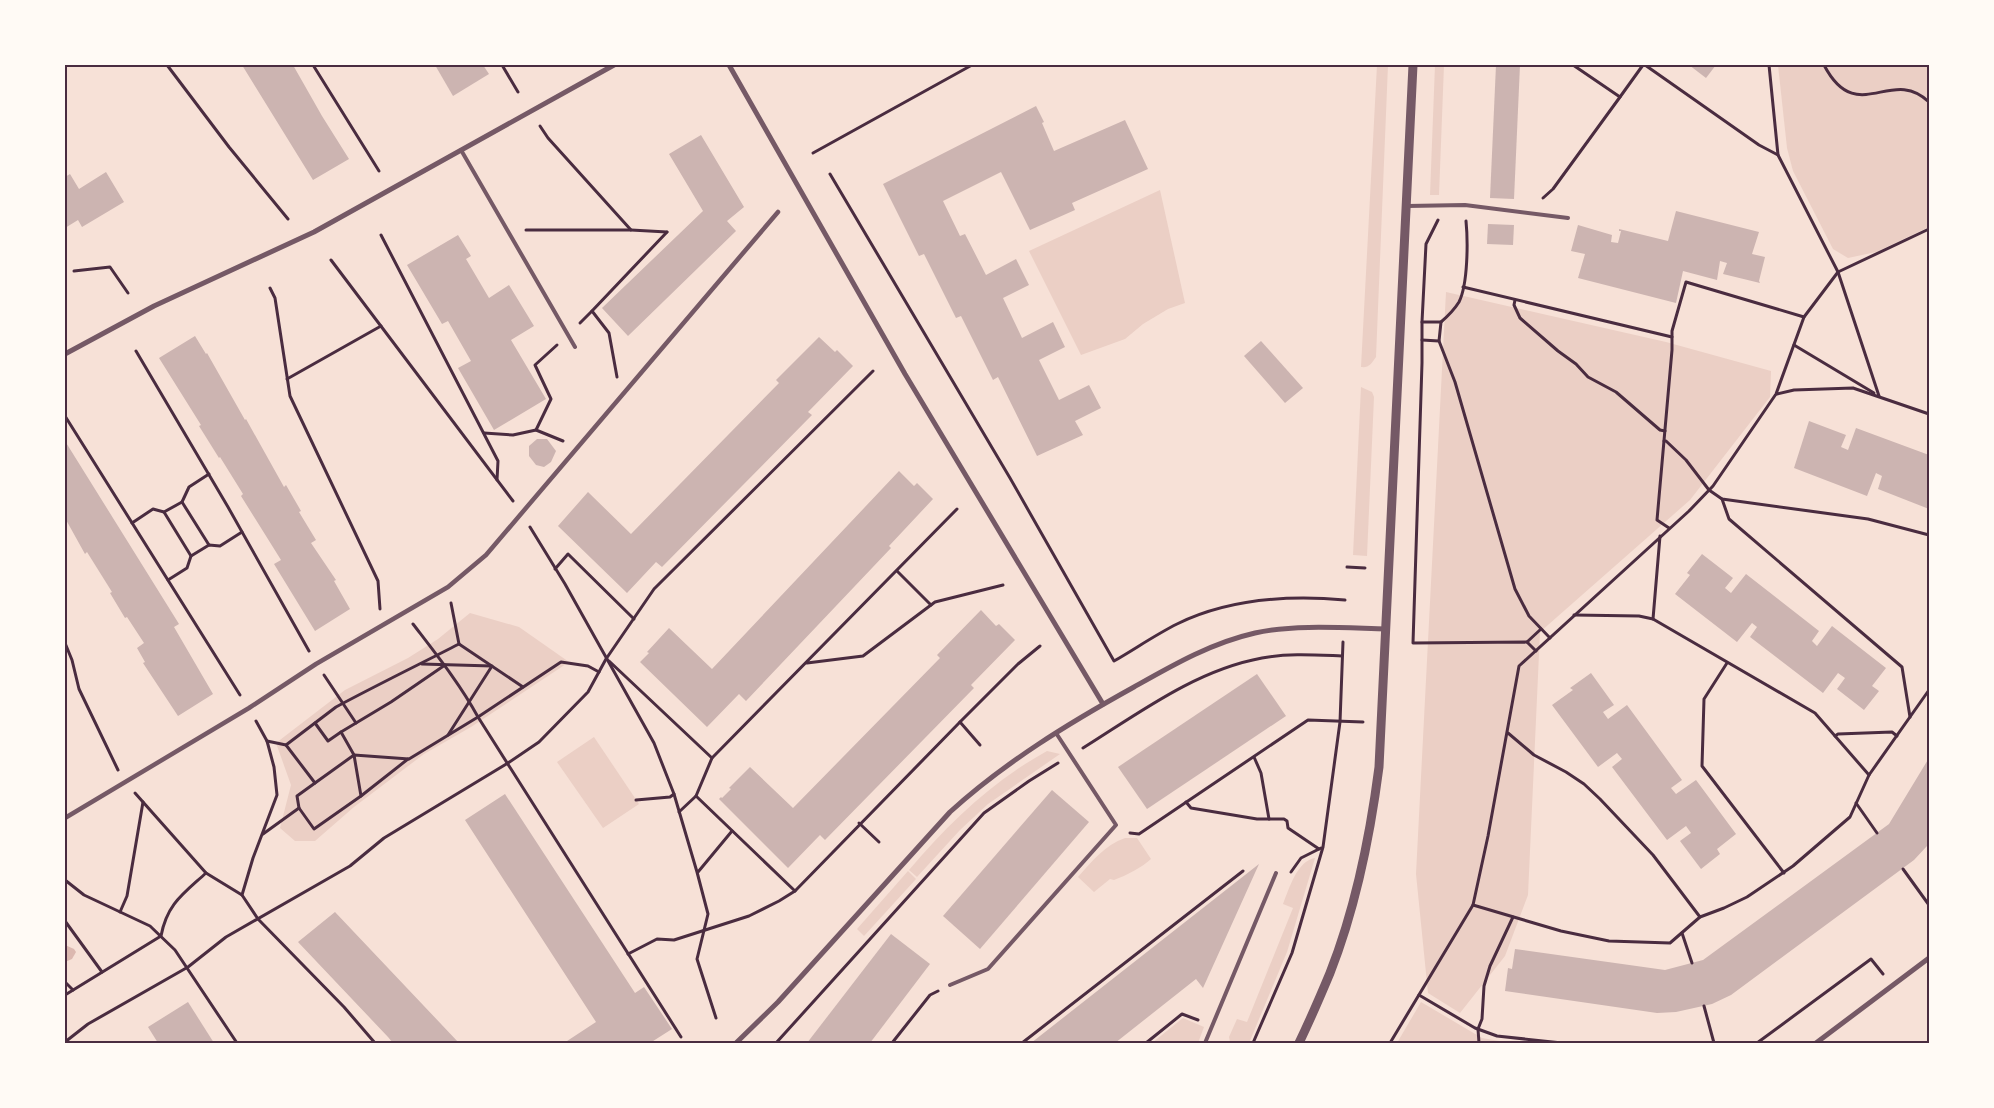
<svg xmlns="http://www.w3.org/2000/svg" width="1994" height="1108" viewBox="0 0 1994 1108" font-family="Helvetica,sans-serif">
<style>
.green{fill:#ebcfc5}
.water{fill:#dcb8b0}
.building{fill:#ccb4b1}
.lines{fill:none;stroke-linecap:round;stroke-linejoin:round}
.path{stroke:#4a2c40;stroke-width:3}
.service{stroke:#755966;stroke-width:4}
.pedestrian{stroke:#755966;stroke-width:4.5}
.minor{stroke:#755966;stroke-width:5}
.tertiary{stroke:#755966;stroke-width:9}
.neatline{fill:none;stroke:#4a2c40;stroke-width:2}
</style>
<rect width="100%" height="100%" fill="#f7e1d7"/>
<g class="green">
<path d="M1377,65H1388L1376,357C1371,364 1369,368 1361,367Z"/>
<path d="M1435,65H1444L1439,195H1430Z"/>
<path d="M1778,65H1929V227L1876,252L1848,258L1833,249L1793,171L1787,148Z"/>
<path d="M1160,190L1185,303L1168,309L1143,324L1125,339L1081,355L1029,251Z"/>
<path d="M1446,292L1666,342L1771,371L1770,397L1690,500L1540,632L1528,895L1505,956L1460,1013L1428,993L1416,874Z"/>
<path d="M1361,387L1372,392L1374,397L1367,556L1353,555Z"/>
<path d="M470,613L519,627L569,662L471,727L424,754L354,807L315,841H295L280,828L291,785L276,743L345,690L408,658L438,639Z"/>
<path d="M594,737L639,804L603,828L557,762Z"/>
<path d="M1047,751L1060,754L988,804L960,830L917,877L909,870C950,822 991,782 1047,751Z"/>
<path d="M1125,838H1137L1151,859C1141,868 1127,875 1114,880L1110,879L1094,892L1078,877C1092,861 1105,845 1125,838Z"/>
<path d="M1315,858L1287,952L1249,1043H1232L1230,1042L1229,1037L1237,1019L1247,1022L1293,908L1283,904C1289,889 1297,861 1315,858Z"/>
<path d="M908,871L916,879L864,936L857,929Z"/>
<path d="M1421,1002L1482,1038L1511,1043H1397Z"/>
<path d="M1183,1018L1204,1027L1198,1043H1152Z"/>
</g>
<path class="water" d="M65,945L74,949L76,952L72,959L65,962Z"/>
<g class="building">
<path d="M242,65H293L322,116L349,159L313,180Z"/>
<path d="M435,65H483L489,74L453,96Z"/>
<path d="M1496,65H1520L1514,199L1490,198Z"/>
<path d="M1689,65H1716L1706,78Z"/>
<path d="M1036,106L1044,122L1042,123L1054,151L1125,120L1148,169L1072,203L1075,210L1030,230L1001,172L943,201L960,236L965,234L986,275L1016,259L1029,285L1003,298L1022,338L1053,322L1065,347L1039,360L1059,400L1089,385L1101,408L1075,421L1083,435L1037,456L998,377L993,380L961,316L956,318L924,254L919,256L883,184Z"/>
<path d="M701,135L744,207L727,221L736,231L628,336L602,308L703,211L669,154Z"/>
<path d="M106,172L124,202L82,227L78,220L65,228V177L70,174L79,189Z"/>
<path d="M1676,211L1759,232L1752,254L1765,257L1759,281L1760,283L1723,274L1727,263L1720,261L1717,280L1683,271L1676,303L1578,278L1585,254L1571,251L1578,225L1612,235L1611,242L1618,243L1621,231H1619V229L1668,241Z"/>
<path d="M1488,224L1514,225L1513,245L1487,244Z"/>
<path d="M458,235L471,256L466,259L489,298L509,285L534,326L511,340L546,399L494,430L458,368L471,361L448,321L442,324L407,265Z"/>
<path d="M195,336L206,354L207,353L245,420L246,419L284,487L286,485L301,511L299,512L316,540L311,543L336,580L334,581L350,609L315,631L274,564L281,560L241,496L243,494L220,457L219,458L199,426L201,425L159,358Z"/>
<path d="M819,337L835,352L837,350L853,366L808,412L812,415L662,567L656,562L627,593L558,526L588,492L631,534L779,383L776,380Z"/>
<path d="M1261,341L1303,388L1285,403L1244,356Z"/>
<path d="M1809,421L1846,435L1841,447L1848,450L1856,428L1929,455V509L1878,489L1882,476L1876,473L1867,496L1794,468Z"/>
<path d="M537,439H547L556,451L551,462L544,467L536,465L529,456V446Z"/>
<path d="M65,441L179,624L174,627L213,694L178,716L143,663L145,662L137,648L144,643L127,617L125,618L110,593L112,592L87,552L85,554L65,518Z"/>
<path d="M899,471L914,486L917,483L933,499L889,546L891,548L746,701L739,694L707,727L640,662L649,653L647,652L669,628L712,669Z"/>
<path d="M1702,554L1733,578L1725,588L1731,593L1746,574L1819,631L1812,641L1817,646L1832,626L1886,668L1872,686L1879,691L1864,710L1837,689L1845,678L1838,673L1823,693L1750,637L1757,627L1752,623L1737,642L1675,594L1690,575L1687,573Z"/>
<path d="M981,610L996,626L999,624L1015,640L971,685L974,688L825,840L820,835L788,868L719,799L721,797L722,798L731,789L729,788L750,767L793,808L940,658L937,655Z"/>
<path d="M1591,673L1614,705L1603,712L1608,719L1627,705L1682,780L1671,788L1676,794L1696,780L1736,834L1717,849L1720,854L1701,869L1680,841L1691,833L1686,826L1667,840L1612,767L1622,759L1617,753L1598,767L1552,705L1573,690L1570,688Z"/>
<path d="M1257,674L1286,716L1147,809L1118,767Z"/>
<path d="M1929,758V843L1927,846L1914,860L1731,995L1712,1004L1676,1012L1657,1013L1505,991L1508,968L1512,969L1515,949L1665,970L1703,960L1889,824Z"/>
<path d="M1052,790L1089,822L980,949L943,916Z"/>
<path d="M505,794L635,993L644,987L672,1029L650,1043H564L596,1022L465,820Z"/>
<path d="M1259,864L1203,988L1196,979L1115,1043H1031Z"/>
<path d="M335,912L459,1043H393L388,1037L298,942Z"/>
<path d="M891,934L930,964L870,1043H807Z"/>
<path d="M188,1002L214,1043H158L148,1027Z"/>
</g>
<g class="lines">
<g class="path">
<path d="M167,65L229,147L288,219"/>
<path d="M313,65L379,171"/>
<path d="M502,65L518,92"/>
<path d="M1645,65L1759,145L1778,155"/>
<path d="M1769,65L1778,155L1838,272L1879,396"/>
<path d="M1824,65C1857,128 1891,65 1929,102"/>
<path d="M1620,97L1643,65"/>
<path d="M540,126L548,138L631,230"/>
<path d="M813,153L972,65"/>
<path d="M830,174L1010,478L1114,661C1135,649 1155,635 1177,624C1228,599 1289,595 1345,600"/>
<path d="M1543,198L1553,189L1620,97L1573,65"/>
<path d="M1438,220L1426,244L1422,322V363L1413,643L1527,642L1536,651"/>
<path d="M526,230H631L667,232"/>
<path d="M381,235L498,461L497,480"/>
<path d="M331,260L513,501"/>
<path d="M74,271L110,267L128,293"/>
<path d="M1463,287L1672,337"/>
<path d="M270,288L275,298L290,396L378,581L380,609"/>
<path d="M1515,300L1514,305L1520,318L1558,351L1576,364L1588,377L1616,392L1660,430L1665,431"/>
<path d="M1422,322H1441C1448,316 1454,310 1459,302C1468,284 1468,241 1466,221"/>
<path d="M580,323L592,311"/>
<path d="M1422,340L1439,341L1455,382L1515,589L1529,616L1550,638"/>
<path d="M1439,341L1441,322"/>
<path d="M1794,345L1874,393"/>
<path d="M136,351L228,507L309,651"/>
<path d="M617,377L609,333L592,311L667,232"/>
<path d="M287,379L381,326"/>
<path d="M1777,394L1794,390L1853,388L1929,414"/>
<path d="M65,416L240,695"/>
<path d="M536,430L551,399L535,365L557,345"/>
<path d="M484,433L513,435L536,430L563,441"/>
<path d="M1664,441H1666L1686,460L1709,490L1722,499L1868,519L1929,535"/>
<path d="M1722,499L1729,519L1902,667L1910,717"/>
<path d="M182,502L209,545"/>
<path d="M164,512L191,556"/>
<path d="M132,523L153,509L164,512L182,502L189,487L209,474"/>
<path d="M530,527L565,584L654,743L674,794L697,872L708,914L697,959L716,1018"/>
<path d="M1669,528L1657,520L1672,350V331L1686,282L1804,317"/>
<path d="M1660,536L1653,619L1815,713L1869,775"/>
<path d="M1347,567L1365,568"/>
<path d="M555,569L568,554L634,619"/>
<path d="M897,571L931,605"/>
<path d="M168,580L187,568L191,556L209,545L220,546L242,532"/>
<path d="M451,603L459,644"/>
<path d="M1574,615L1639,616L1653,619"/>
<path d="M413,624C436,654 460,684 478,717L409,759L354,755L315,783L286,745L336,707C377,685 418,665 459,644L523,687"/>
<path d="M1527,642L1541,629"/>
<path d="M65,643L72,660L79,689L118,770"/>
<path d="M609,661L712,758"/>
<path d="M807,663L863,656L935,602L1003,585"/>
<path d="M1727,663L1704,699L1702,766L1784,873"/>
<path d="M422,664L492,666L448,735"/>
<path d="M599,672L588,666L561,662L478,717L681,1037"/>
<path d="M324,675L356,723"/>
<path d="M256,721L267,741L274,767L277,795L253,858L242,895L258,919L344,1007L375,1043"/>
<path d="M960,722L980,745"/>
<path d="M315,723L328,741L341,732"/>
<path d="M1508,733L1534,755L1566,772L1584,784L1600,799L1653,855L1700,917"/>
<path d="M1835,736L1838,734L1892,732L1897,736"/>
<path d="M267,741L286,745"/>
<path d="M1083,748C1139,713 1196,670 1262,658C1288,653 1316,655 1342,656"/>
<path d="M1254,757L1261,773L1269,819"/>
<path d="M315,783L297,796L299,808L314,829L361,796L354,755L341,732L391,702L445,665"/>
<path d="M361,796L408,759"/>
<path d="M636,800L670,797L674,794"/>
<path d="M1186,802L1191,808L1257,819H1284L1287,821L1288,828L1319,849"/>
<path d="M1856,803L1877,833"/>
<path d="M679,812L696,796"/>
<path d="M859,823L879,842"/>
<path d="M1130,833L1139,834L1308,720L1363,722"/>
<path d="M263,834L299,808"/>
<path d="M1903,869L1929,905"/>
<path d="M698,872L732,831"/>
<path d="M1291,872L1301,858L1321,848"/>
<path d="M206,873L242,895"/>
<path d="M65,880L84,895L150,926L175,950L237,1043"/>
<path d="M795,891L696,796L712,758L957,509"/>
<path d="M1473,905L1561,931L1609,941L1670,943L1700,917L1724,908L1747,897L1793,866L1850,817L1869,775L1929,690"/>
<path d="M120,912L127,896L143,802"/>
<path d="M65,921L102,972"/>
<path d="M1682,933L1692,963"/>
<path d="M628,954L657,939L674,940L749,916L779,901L795,891L960,722L1018,664L1040,646"/>
<path d="M65,982L73,990"/>
<path d="M65,995L161,936C167,904 183,894 206,873L135,793"/>
<path d="M1419,995L1475,1028L1497,1036L1562,1043"/>
<path d="M1704,1006L1714,1043"/>
<path d="M65,1042L88,1024L188,967L226,937L350,866L384,838L508,763L539,742L588,692L606,659L654,589L873,371"/>
<path d="M776,1043L984,813L1029,781L1058,763"/>
<path d="M892,1043L930,995L938,991"/>
<path d="M1022,1043L1243,871"/>
<path d="M1146,1043L1182,1014L1198,1020"/>
<path d="M1253,1043L1292,953L1323,847L1340,722L1343,642"/>
<path d="M1390,1043L1473,905L1488,836L1519,666L1689,511L1713,486L1776,394L1804,317L1838,272L1929,229"/>
<path d="M1479,1043L1478,1029L1482,1019L1484,986L1490,966L1513,917"/>
<path d="M1757,1043L1871,959L1883,974"/>
</g>
<g class="service">
<path d="M461,150L575,347"/>
<path d="M1407,206L1465,205L1568,218"/>
<path d="M950,985L988,969L1116,825L1056,733"/>
<path d="M1205,1043L1276,873"/>
</g>
<path class="pedestrian" d="M65,818L249,708L316,664L448,587L486,555L778,212"/>
<g class="minor">
<path d="M729,65L905,374L1103,704"/>
<path d="M65,354L154,306L314,232L614,65"/>
<path d="M736,1043L778,1002L950,812C1005,762 1069,723 1134,687C1173,665 1211,643 1255,633C1296,624 1345,628 1387,629"/>
<path d="M1816,1043L1929,958"/>
</g>
<path class="tertiary" d="M1299,1043C1310,1020 1320,997 1330,973C1356,907 1370,837 1379,767L1413,65"/>
</g>
<rect width="1994" height="1108" fill="none" stroke="#fffaf5" stroke-width="132"/>
<rect x="66" y="66" width="1862" height="976" class="neatline"/>
</svg>
